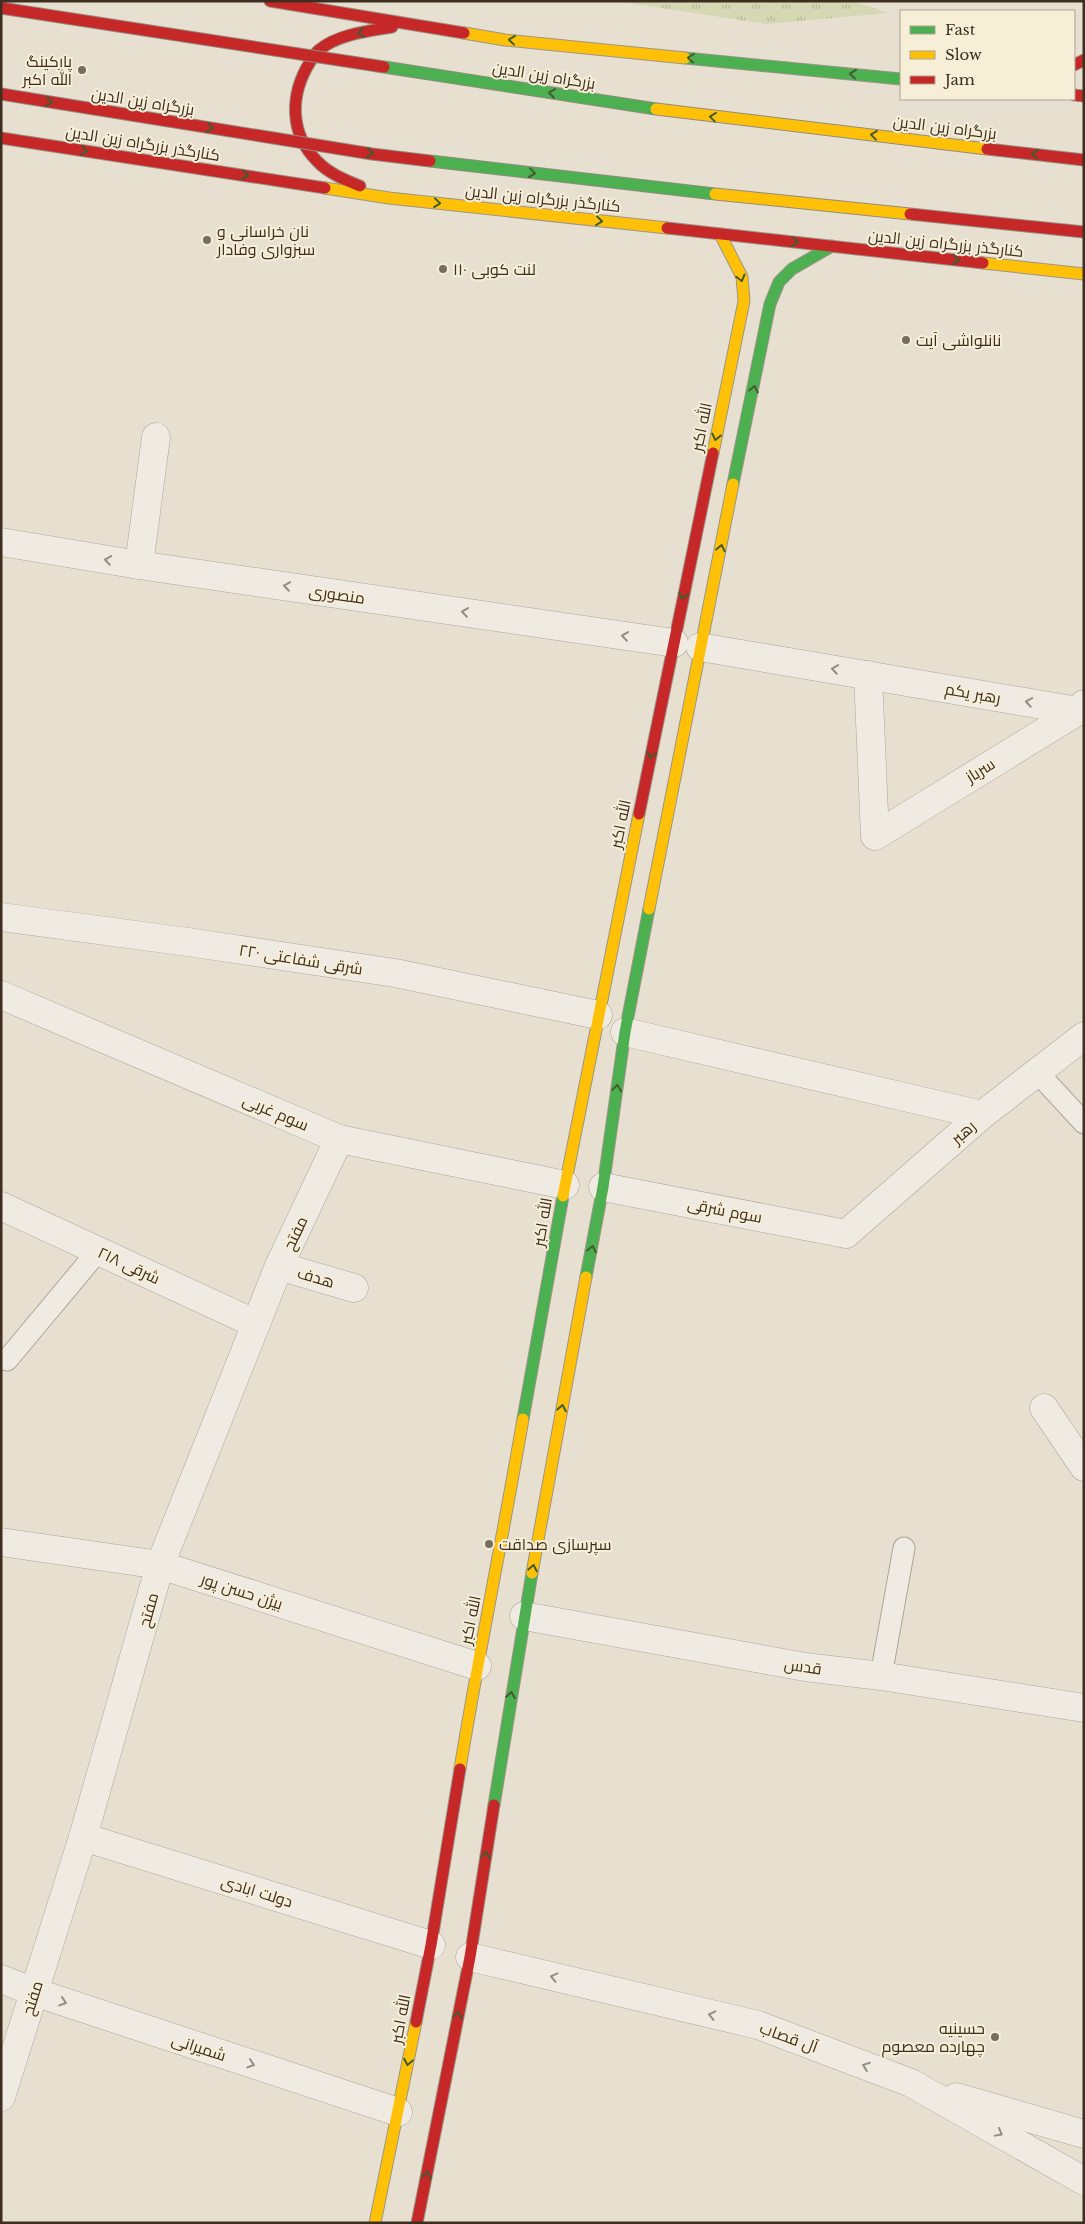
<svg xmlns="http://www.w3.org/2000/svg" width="1085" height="2224" viewBox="0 0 1085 2224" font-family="'Libre Baskerville',Cairo,serif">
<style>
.grass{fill:url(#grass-tufts)}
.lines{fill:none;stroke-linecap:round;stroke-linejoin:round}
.lane-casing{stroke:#ada599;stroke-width:23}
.street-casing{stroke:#ada599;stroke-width:29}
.fast-casing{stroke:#9c958a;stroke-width:13}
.slow-casing{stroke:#9c958a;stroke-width:13}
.jam-casing{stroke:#9c958a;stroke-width:13}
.lane{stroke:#efebe3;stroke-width:21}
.street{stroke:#efebe3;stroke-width:28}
.fast{stroke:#4caf50;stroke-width:11}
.slow{stroke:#ffc107;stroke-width:11}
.jam{stroke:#c62828;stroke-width:11}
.fast-bridge-casing{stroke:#928b80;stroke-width:13;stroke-linecap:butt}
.slow-bridge-casing{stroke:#928b80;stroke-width:13;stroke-linecap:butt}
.jam-bridge-casing{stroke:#928b80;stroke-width:13;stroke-linecap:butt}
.fast-bridge{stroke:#4caf50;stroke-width:11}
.slow-bridge{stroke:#ffc107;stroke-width:11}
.jam-bridge{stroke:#c62828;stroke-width:11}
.oneway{stroke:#425b31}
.oneway2{stroke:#968c82}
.poi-dot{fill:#786c5e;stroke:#f7eed8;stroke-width:2}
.labels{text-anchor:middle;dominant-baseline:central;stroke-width:4;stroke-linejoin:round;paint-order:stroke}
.poi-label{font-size:16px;fill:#3d2e20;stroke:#f7eed8;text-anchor:start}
.street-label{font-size:16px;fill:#3d2e20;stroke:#f7eed8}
</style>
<defs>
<pattern id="grass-tufts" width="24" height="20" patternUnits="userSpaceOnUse" patternTransform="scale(1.25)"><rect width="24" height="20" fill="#d6d7b3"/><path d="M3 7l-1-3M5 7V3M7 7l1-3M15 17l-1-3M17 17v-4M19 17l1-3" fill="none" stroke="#b9b99a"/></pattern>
</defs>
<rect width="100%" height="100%" fill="#e7e0d1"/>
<path class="grass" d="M616,1H853L888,13L766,24Z"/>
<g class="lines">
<defs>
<g id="lane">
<path d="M1038,1073L1084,1123"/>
<path d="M7,1360L98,1251"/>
<path d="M881,1676L904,1548"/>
</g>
<g id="street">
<path d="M1,542L139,565L674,643"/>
<path d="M139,565L156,437"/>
<path d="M700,647L1078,711"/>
<path d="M868,675L875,836L1078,711L1084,704"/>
<path d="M1,917L188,942L395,973L598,1015"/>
<path d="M1,995L339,1139L565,1185"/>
<path d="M625,1032L982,1115"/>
<path d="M603,1187L846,1234L982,1115L1084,1036"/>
<path d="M1,1206L256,1324"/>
<path d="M279,1266L354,1288"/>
<path d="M1044,1408L1084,1467"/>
<path d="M1,1542L160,1565L477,1666"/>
<path d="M524,1616L805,1667L881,1676L1084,1708"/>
<path d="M83,1837L431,1945"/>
<path d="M470,1957L758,2025L911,2083L1084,2181"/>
<path d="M1,1979L34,1992L398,2112"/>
<path d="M1,2097L83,1837L160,1565L279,1266L339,1139"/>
<path d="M956,2097L1084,2134"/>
</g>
<g id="fast">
<path d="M685,58L901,79"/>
<path d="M733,484L770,304L779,282L792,269L832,246"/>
<path d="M586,1277L603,1187L625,1032L649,909"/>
<path d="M523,1419L563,1196"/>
<path d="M494,1805L532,1573"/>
</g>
<g id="slow">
<path d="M464,33L505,40L685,58"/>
<path d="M325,188L389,198L667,228"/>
<path d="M983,263L1084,274"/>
<path d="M713,453L744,301L742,277L720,234"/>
<path d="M649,909L733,484"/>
<path d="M563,1196L639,814"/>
<path d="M532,1573L586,1277"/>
<path d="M460,1769C479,1652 503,1536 523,1419"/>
<path d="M375,2223L416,2022"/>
</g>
<g id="jam">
<path d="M270,1L464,33"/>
<path d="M1074,65L1084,60"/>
<path d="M1074,95L1084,96"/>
<path d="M1,138L325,188"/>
<path d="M360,186C345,180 328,173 317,161C289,133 290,94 310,62C313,58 315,53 319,50C338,34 369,31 392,27"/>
<path d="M667,228L983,263"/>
<path d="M639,814L713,453"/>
<path d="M416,2022L431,1945L460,1769"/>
<path d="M417,2223L470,1957L494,1805"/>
</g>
</defs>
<use href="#lane" class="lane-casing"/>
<use href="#street" class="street-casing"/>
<use href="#fast" class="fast-casing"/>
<use href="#slow" class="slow-casing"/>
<use href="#jam" class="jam-casing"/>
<use href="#lane" class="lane"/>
<use href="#street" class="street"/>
<use href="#fast" class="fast"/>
<use href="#slow" class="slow"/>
<use href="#jam" class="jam"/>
<defs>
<g id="fast-bridge">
<path d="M384,67L656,109"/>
<path d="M430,161L715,194"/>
</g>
<g id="slow-bridge">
<path d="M656,109L987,149"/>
<path d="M715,194L910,214"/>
</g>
<g id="jam-bridge">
<path d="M1,8L384,67"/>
<path d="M1,94L372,154L430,161"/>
<path d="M987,149L1084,160"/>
<path d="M910,214L1084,232"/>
</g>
</defs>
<use href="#fast-bridge" class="fast-bridge-casing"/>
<use href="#slow-bridge" class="slow-bridge-casing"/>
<use href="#jam-bridge" class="jam-bridge-casing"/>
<use href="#fast-bridge" class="fast-bridge"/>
<use href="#slow-bridge" class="slow-bridge"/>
<use href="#jam-bridge" class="jam-bridge"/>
</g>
<defs><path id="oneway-chevron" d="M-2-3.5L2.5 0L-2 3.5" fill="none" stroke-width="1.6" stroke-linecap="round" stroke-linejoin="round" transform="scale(1.25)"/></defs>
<g class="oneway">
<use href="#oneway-chevron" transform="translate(361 33) rotate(169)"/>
<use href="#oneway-chevron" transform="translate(512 40) rotate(-174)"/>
<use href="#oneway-chevron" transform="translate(691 58) rotate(-174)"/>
<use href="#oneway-chevron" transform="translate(853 74) rotate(-174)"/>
<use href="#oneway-chevron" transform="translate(552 93) rotate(-171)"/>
<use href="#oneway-chevron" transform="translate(49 102) rotate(9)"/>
<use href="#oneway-chevron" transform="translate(713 117) rotate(-173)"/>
<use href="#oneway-chevron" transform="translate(210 128) rotate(9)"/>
<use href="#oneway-chevron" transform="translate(874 135) rotate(-173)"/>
<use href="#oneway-chevron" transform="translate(84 151) rotate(9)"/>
<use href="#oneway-chevron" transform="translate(370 153) rotate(8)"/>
<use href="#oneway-chevron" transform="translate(1035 154) rotate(-173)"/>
<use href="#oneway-chevron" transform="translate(532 173) rotate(7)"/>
<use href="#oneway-chevron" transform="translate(245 175) rotate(9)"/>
<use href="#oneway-chevron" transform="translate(437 203) rotate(6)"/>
<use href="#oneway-chevron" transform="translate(599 221) rotate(6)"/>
<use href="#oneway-chevron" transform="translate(795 242) rotate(6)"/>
<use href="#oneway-chevron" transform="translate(956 260) rotate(6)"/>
<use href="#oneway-chevron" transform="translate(741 278) rotate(75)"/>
<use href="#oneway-chevron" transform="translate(754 389) rotate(-78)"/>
<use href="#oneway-chevron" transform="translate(716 437) rotate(102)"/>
<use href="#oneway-chevron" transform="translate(721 548) rotate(-78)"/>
<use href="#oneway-chevron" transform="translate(683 596) rotate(102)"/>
<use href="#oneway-chevron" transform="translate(651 755) rotate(102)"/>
<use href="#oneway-chevron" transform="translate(617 1088) rotate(-82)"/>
<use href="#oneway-chevron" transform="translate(592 1249) rotate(-79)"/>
<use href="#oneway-chevron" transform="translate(562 1408) rotate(-79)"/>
<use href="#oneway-chevron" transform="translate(533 1568) rotate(-79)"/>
<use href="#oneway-chevron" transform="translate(511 1695) rotate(-81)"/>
<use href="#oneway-chevron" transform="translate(486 1855) rotate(-81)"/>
<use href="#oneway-chevron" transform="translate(458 2015) rotate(-79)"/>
<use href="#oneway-chevron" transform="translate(408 2062) rotate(101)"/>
<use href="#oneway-chevron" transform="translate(427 2175) rotate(-79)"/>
</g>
<g class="oneway2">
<use href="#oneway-chevron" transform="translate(108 560) rotate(-171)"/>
<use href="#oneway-chevron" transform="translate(287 586) rotate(-172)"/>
<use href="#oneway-chevron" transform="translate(465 612) rotate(-172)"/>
<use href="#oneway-chevron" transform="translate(625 636) rotate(-172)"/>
<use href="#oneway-chevron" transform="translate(835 669) rotate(-171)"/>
<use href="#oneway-chevron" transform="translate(1029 702) rotate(-170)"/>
<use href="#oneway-chevron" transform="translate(554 1977) rotate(-167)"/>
<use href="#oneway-chevron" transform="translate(63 2002) rotate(18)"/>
<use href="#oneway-chevron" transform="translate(712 2015) rotate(-167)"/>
<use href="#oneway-chevron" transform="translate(251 2064) rotate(18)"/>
<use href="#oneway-chevron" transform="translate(866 2066) rotate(-159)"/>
<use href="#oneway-chevron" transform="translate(999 2133) rotate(29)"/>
</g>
<g class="poi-dot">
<circle cx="82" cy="70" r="5"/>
<circle cx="207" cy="240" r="5"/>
<circle cx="443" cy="269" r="5"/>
<circle cx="906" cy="340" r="5"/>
<circle cx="489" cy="1544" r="5"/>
<circle cx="995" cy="2037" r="5"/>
</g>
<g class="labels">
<g class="poi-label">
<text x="72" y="61" text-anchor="end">پارکینگ<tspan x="72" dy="18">الله اکبر</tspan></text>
<text x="217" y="231">نان خراسانی و<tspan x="217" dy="18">سبزواری وفادار</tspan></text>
<text x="453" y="269">لنت کوبی ۱۱۰</text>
<text x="916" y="340">نانلواشی آیت</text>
<text x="499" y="1544">سپرسازی صداقت</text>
<text x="985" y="2028" text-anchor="end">حسینیه<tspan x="985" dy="18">چهارده معصوم</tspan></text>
</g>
<g class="street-label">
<text transform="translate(544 75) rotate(9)">بزرگراه زین الدین</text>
<text transform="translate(143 101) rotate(9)">بزرگراه زین الدین</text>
<text transform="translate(945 127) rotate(7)">بزرگراه زین الدین</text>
<text transform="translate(143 143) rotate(9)">کنارگذر بزرگراه زین الدین</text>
<text transform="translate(543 198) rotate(6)">کنارگذر بزرگراه زین الدین</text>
<text transform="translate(946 243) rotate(6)">کنارگذر بزرگراه زین الدین</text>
<text transform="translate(701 427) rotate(-78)">الله اکبر</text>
<text transform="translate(337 594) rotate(8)">منصوری</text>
<text transform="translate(973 693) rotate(10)">رهبر یکم</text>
<text transform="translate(980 770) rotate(-32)">سرباز</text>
<text transform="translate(620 824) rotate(-78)">الله اکبر</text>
<text transform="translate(301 959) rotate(9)">۲۲۰ شرقی شفاعتی</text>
<text transform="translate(276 1112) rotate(23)">سوم غربی</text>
<text transform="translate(963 1132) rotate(-41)">رهبر</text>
<text transform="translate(725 1210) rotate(11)">سوم شرقی</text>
<text transform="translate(542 1222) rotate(-80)">الله اکبر</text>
<text transform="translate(295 1233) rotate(-64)">مفتح</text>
<text transform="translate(129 1265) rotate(25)">۲۱۸ شرقی</text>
<text transform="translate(316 1277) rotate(16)">هدف</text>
<text transform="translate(242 1591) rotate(18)">بیژن حسن پور</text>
<text transform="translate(148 1610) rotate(-74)">مفتح</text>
<text transform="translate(470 1620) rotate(-78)">الله اکبر</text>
<text transform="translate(803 1666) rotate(8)">قدس</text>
<text transform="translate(257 1891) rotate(17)">دولت ابادی</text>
<text transform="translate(32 1998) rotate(-73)">مفتح</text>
<text transform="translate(400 2019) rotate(-79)">الله اکبر</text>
<text transform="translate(789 2037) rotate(20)">آل قصاب</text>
<text transform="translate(199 2047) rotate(18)">شمیرانی</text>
</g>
</g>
<rect width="1085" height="2224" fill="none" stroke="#3d2e20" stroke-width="5"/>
<rect x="900" y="10" width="175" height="90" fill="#f7eed8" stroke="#ada18e"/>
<rect x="910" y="26" width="25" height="8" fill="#4caf50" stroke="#ada18e"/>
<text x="945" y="35" font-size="15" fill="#3d2e20">Fast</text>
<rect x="910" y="51" width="25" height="8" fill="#ffc107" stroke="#ada18e"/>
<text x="945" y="60" font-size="15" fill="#3d2e20">Slow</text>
<rect x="910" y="76" width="25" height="8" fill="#c62828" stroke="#ada18e"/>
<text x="945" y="85" font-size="15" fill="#3d2e20">Jam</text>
</svg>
